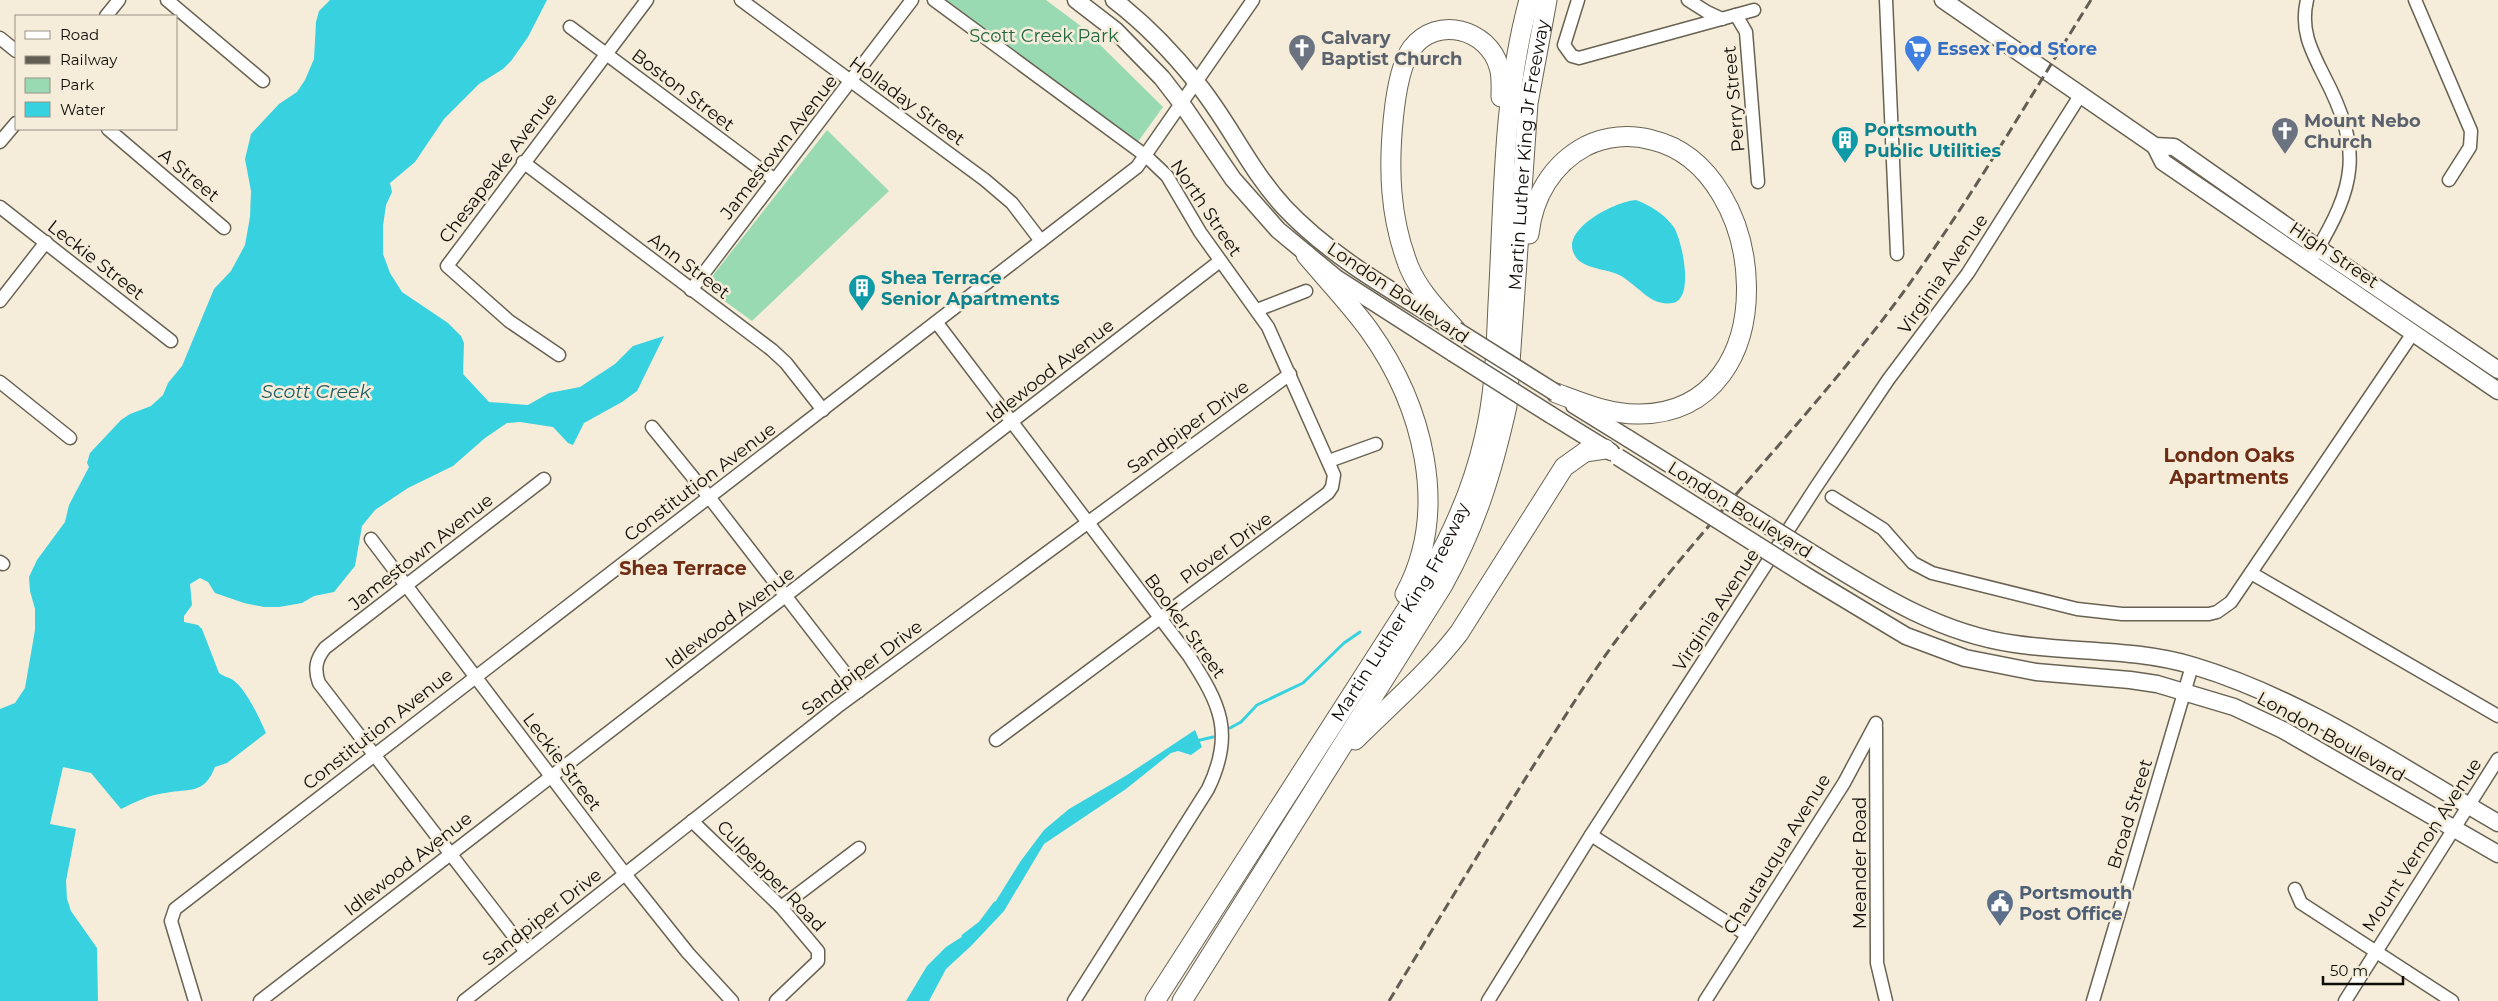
<svg xmlns="http://www.w3.org/2000/svg" width="2498" height="1001" viewBox="0 0 2498 1001" font-family="Montserrat,sans-serif">
<style>
.green{fill:#99dab2}
.water{fill:#37d1df}
.lines{fill:none;stroke-linecap:round;stroke-linejoin:round}
.stream{stroke:#37d1df;stroke-width:3}
.minor-casing{stroke:#696252;stroke-width:15}
.major-casing{stroke:#696252;stroke-width:19}
.highway-casing{stroke:#696252;stroke-width:21}
.minor{stroke:#fff;stroke-width:12}
.major{stroke:#fff;stroke-width:16}
.highway{stroke:#fff;stroke-width:19}
.rail{stroke:#635e54;stroke-width:3;stroke-dasharray:10 5;stroke-linecap:butt}
.major-bridge-casing{stroke:#696252;stroke-width:19;stroke-linecap:butt}
.major-bridge{stroke:#fff;stroke-width:16}
.labels{text-anchor:middle;dominant-baseline:central;stroke-width:5;stroke-linejoin:round;paint-order:stroke}
.park-label{font-size:18px;fill:#206742;stroke:#f5edda}
.worship-label{font-size:18px;font-weight:bold;fill:#5b616d;stroke:#f5edda;text-anchor:start}
.shop-label{font-size:18px;font-weight:bold;fill:#366cbe;stroke:#f5edda;text-anchor:start}
.street-label{font-size:18px;fill:#0f0c07;stroke:#f5edda}
.culture-label{font-size:18px;font-weight:bold;fill:#0d838f;stroke:#f5edda;text-anchor:start}
.service-label{font-size:18px;font-weight:bold;fill:#4e5e75;stroke:#f5edda;text-anchor:start}
.water-label{font-size:19px;font-style:italic;fill:#215d63;stroke:#f5edda}
.neighbourhood-label{font-size:19px;font-weight:bold;fill:#6e2c14;stroke:#f5edda}
</style>
<rect width="100%" height="100%" fill="#f5edda"/>
<g class="green">
<path d="M944,0H1046L1082,27L1163,107L1137,143Z"/>
<path d="M827,130L889,191L752,321L708,289L710,279Z"/>
</g>
<g class="water">
<path d="M330,0H547L528,37L511,61L503,69L479,84L444,119L415,162L390,183L392,192L386,205L383,226V254L390,273L402,292L448,323L461,336L464,343L463,374L489,402L528,405L549,393L580,387L615,364L633,346L664,336L637,391L622,402L584,423L573,445L568,443L553,427L520,422L507,423L485,438L453,466L408,488L375,510L362,526L355,566L334,592L314,596L302,603L279,607H264L244,603L215,593L208,582L200,578L190,584L192,605L184,616V622L198,625L202,629L219,673C224,677 229,677 233,680C246,689 260,719 266,733L227,763L215,767C204,795 190,788 165,793C149,795 135,802 121,809L91,773L63,767L50,824L76,829L66,881L67,899L71,911L97,948L98,1001H0V709L15,703L25,688L35,630V609L30,591L29,577L37,560L65,522L69,505L89,467L87,463L90,453L121,420L130,414L151,406L163,395L168,383L182,366L214,289L231,271L245,245L250,217L251,191L245,159L251,134L279,104L297,92L305,80L314,59L316,22L319,11Z"/>
<path d="M1636,200C1651,206 1663,213 1673,226C1682,238 1695,299 1673,303C1652,306 1643,291 1627,280C1620,274 1612,272 1603,270C1592,267 1579,265 1574,254C1561,228 1617,201 1636,200Z"/>
<path d="M1195,730L1202,747L1191,755L1178,751L1171,753L1126,789L1044,844L1004,911L971,946L946,969L929,1001H906L927,966L946,947L971,931L986,917L1020,862L1044,830L1069,809L1127,775Z"/>
</g>
<g class="lines">
<g class="stream">
<path d="M1230,728L1241,722L1257,705L1303,683L1344,643L1360,632"/>
<path d="M1196,741L1213,737"/>
<path d="M963,936L980,923L995,903"/>
</g>
<defs>
<g id="minor">
<path d="M167,0L263,81"/>
<path d="M741,0L985,180L1012,203L1041,241"/>
<path d="M934,0L1146,156L1167,176L1200,232L1268,327L1334,475L1332,487L1328,493L996,740"/>
<path d="M1578,0L1564,45L1572,56L1579,58L1754,10"/>
<path d="M1688,0L1707,12L1722,19"/>
<path d="M1886,0L1897,254"/>
<path d="M2307,0C2300,30 2311,50 2324,76C2363,151 2356,185 2314,255"/>
<path d="M2415,0L2471,131L2470,147L2449,180"/>
<path d="M1736,15L1746,32L1758,182"/>
<path d="M106,16L119,0"/>
<path d="M570,27L775,180"/>
<path d="M0,38L16,51"/>
<path d="M108,129L224,228"/>
<path d="M0,142L16,123"/>
<path d="M523,162L772,350L786,363L823,410"/>
<path d="M0,207L171,341"/>
<path d="M691,290L912,0"/>
<path d="M0,301L46,242"/>
<path d="M1257,310L1306,291"/>
<path d="M937,323L1189,656C1220,704 1235,733 1208,789L1074,1001"/>
<path d="M559,355L509,321L447,266L647,0"/>
<path d="M0,382L70,438"/>
<path d="M652,427L709,497L859,691"/>
<path d="M1329,461L1376,444"/>
<path d="M1832,497L1883,529L1913,563L1932,573L2077,609L2122,614H2209L2217,612L2231,602L2413,333"/>
<path d="M371,539L625,874L688,953L732,1001"/>
<path d="M0,562L3,564"/>
<path d="M2251,573L2498,716"/>
<path d="M1876,727L1877,963L1886,1001"/>
<path d="M692,821L781,907L818,951V961L776,1001"/>
<path d="M1591,835L1747,935"/>
<path d="M2295,889L2301,903L2452,1001"/>
<path d="M781,907L859,848"/>
<path d="M526,952L319,683C314,669 316,659 325,648L544,479"/>
<path d="M195,1001L171,921L175,909L1137,167L1253,0"/>
<path d="M260,1001L1220,261"/>
<path d="M464,1001L837,707L1290,374"/>
<path d="M1488,1001L1591,835L1816,487L1888,380L1968,273L2081,94"/>
<path d="M1705,1001L1844,783L1876,723"/>
<path d="M2093,1001L2192,666"/>
<path d="M2345,1001L2498,759"/>
</g>
<g id="major">
<path d="M1076,0L1115,30L1162,78L1182,104L1233,179L1278,230L1336,278L1453,353"/>
<path d="M1114,0C1144,23 1173,53 1197,83C1229,122 1249,169 1284,207C1330,256 1389,289 1446,324"/>
<path d="M1943,0L2155,146L2174,147L2318,248L2498,370"/>
<path d="M2155,146L2163,162L2498,391"/>
<path d="M1574,405L1629,439"/>
<path d="M1551,415L1611,452"/>
<path d="M1820,558C1881,596 1942,634 2015,644C2075,653 2135,648 2194,666C2304,699 2399,766 2498,823"/>
<path d="M1808,577L1906,636L1965,658L2036,672L2130,680L2157,684L2234,707L2283,730L2498,854"/>
</g>
<g id="highway">
<path d="M1529,234C1533,197 1552,164 1586,146C1606,136 1630,134 1652,140C1771,168 1789,412 1640,414C1611,415 1583,403 1556,393"/>
<path d="M1306,255C1327,280 1350,304 1369,330C1422,404 1451,509 1405,594"/>
<path d="M1456,330C1438,310 1419,291 1409,267C1400,244 1394,217 1392,193C1389,159 1392,75 1412,48C1437,15 1488,29 1499,67C1502,76 1501,87 1501,97"/>
<path d="M1355,740C1391,704 1428,673 1459,633L1564,467L1585,452L1605,449"/>
<path id="s1" d="M1155,1001L1428,576C1453,533 1473,487 1484,439C1495,395 1496,349 1498,304C1504,202 1502,99 1529,0"/>
<path id="s2" d="M1182,1001L1443,585C1476,525 1492,473 1507,406L1528,103L1547,0"/>
</g>
</defs>
<use href="#minor" class="minor-casing"/>
<use href="#major" class="major-casing"/>
<use href="#highway" class="highway-casing"/>
<use href="#minor" class="minor"/>
<use href="#major" class="major"/>
<use href="#highway" class="highway"/>
<path class="rail" d="M1389,1001C1438,920 1487,840 1537,760C1563,720 1587,680 1615,642C1706,520 1815,413 1905,290C1972,197 2030,97 2091,0"/>
<defs>
<g id="major-bridge">
<path d="M1456,330L1556,393"/>
<path d="M1453,353L1551,415"/>
<path d="M1629,439L1820,558"/>
<path d="M1618,457L1808,577"/>
</g>
</defs>
<use href="#major-bridge" class="major-bridge-casing"/>
<use href="#major-bridge" class="major-bridge"/>
</g>
<defs>
<symbol id="church-pin" viewBox="-11 -11 22 30"><path d="M0 17L-7.5 6A9.5 9.5 0 1 1 7.5 6Z" fill="#6b7280" stroke="#f5edda"/><path d="M-1.2-6h2.4v3.5h3.3v2.4h-3.3V6h-2.4V-.1h-3.3v-2.4h3.3Z" fill="#fff"/></symbol>
<symbol id="supermarket-pin" viewBox="-11 -11 22 30"><path d="M0 17L-7.5 6A9.5 9.5 0 1 1 7.5 6Z" fill="#3f7fe0" stroke="#f5edda"/><path d="M-6-5.5h2.5l.6 2H6L4.5 2H-2.5L-4.4-4H-6ZM-1.5 3.2a1.3 1.3 0 1 0 .1 0ZM3 3.2a1.3 1.3 0 1 0 .1 0Z" fill="#fff"/></symbol>
<symbol id="building-pin" viewBox="-11 -11 22 30"><path d="M0 17L-7.5 6A9.5 9.5 0 1 1 7.5 6Z" fill="#0f9aa8" stroke="#f5edda"/><path d="M-4-6H4V6H1V3H-1V6H-4ZM-2.5-4.3h1.7v1.8h-1.7ZM.8-4.3h1.7v1.8H.8ZM-2.5-1h1.7V.8h-1.7ZM.8-1h1.7V.8H.8Z" fill="#fff"/></symbol>
<symbol id="civic-pin" viewBox="-11 -11 22 30"><path d="M0 17L-7.5 6A9.5 9.5 0 1 1 7.5 6Z" fill="#5c6f8a" stroke="#f5edda"/><path d="M-.6-6.5H3V-4.5H.6V-3L4-1V1h2V6H-6V1h2V-1L-.6-3ZM-1.2 2.5V6h2.4V2.5Z" fill="#fff"/></symbol>
</defs>
<g fill-rule="evenodd">
<use href="#church-pin" x="1286" y="32" width="32" height="43"/>
<use href="#supermarket-pin" x="1902" y="33" width="32" height="43"/>
<use href="#church-pin" x="2269" y="115" width="32" height="43"/>
<use href="#building-pin" x="1829" y="124" width="32" height="43"/>
<use href="#building-pin" x="846" y="272" width="32" height="43"/>
<use href="#civic-pin" x="1984" y="887" width="32" height="43"/>
</g>
<g class="labels">
<g class="park-label">
<text x="1044" y="36">Scott Creek Park</text>
</g>
<g class="worship-label">
<text x="1321" y="38">Calvary<tspan x="1321" dy="21">Baptist Church</tspan></text>
<text x="2304" y="121">Mount Nebo<tspan x="2304" dy="21">Church</tspan></text>
</g>
<g class="shop-label">
<text x="1937" y="49">Essex Food Store</text>
</g>
<g class="street-label">
<text transform="translate(683 90) rotate(37)">Boston Street</text>
<text transform="translate(1734 99) rotate(-95)">Perry Street</text>
<text transform="translate(907 101) rotate(36)">Holladay Street</text>
<text transform="translate(779 147) rotate(-52)">Jamestown Avenue</text>
<text stroke="none"><textPath href="#s2" startOffset="934">Martin Luther King Jr Freeway</textPath></text>
<text transform="translate(498 168) rotate(-53)">Chesapeake Avenue</text>
<text transform="translate(189 175) rotate(40)">A Street</text>
<text transform="translate(1206 208) rotate(56)">North Street</text>
<text transform="translate(2334 255) rotate(34)">High Street</text>
<text transform="translate(96 260) rotate(38)">Leckie Street</text>
<text transform="translate(689 266) rotate(37)">Ann Street</text>
<text transform="translate(1943 274) rotate(-55)">Virginia Avenue</text>
<text transform="translate(1398 293) rotate(34)">London Boulevard</text>
<text transform="translate(1050 371) rotate(-38)">Idlewood Avenue</text>
<text transform="translate(1188 427) rotate(-36)">Sandpiper Drive</text>
<text transform="translate(700 482) rotate(-37)">Constitution Avenue</text>
<text transform="translate(1740 510) rotate(32)">London Boulevard</text>
<text transform="translate(1226 548) rotate(-36)">Plover Drive</text>
<text transform="translate(421 552) rotate(-38)">Jamestown Avenue</text>
<text transform="translate(1716 610) rotate(-57)">Virginia Avenue</text>
<text stroke="none"><textPath href="#s1" startOffset="460">Martin Luther King Freeway</textPath></text>
<text transform="translate(730 618) rotate(-37)">Idlewood Avenue</text>
<text transform="translate(1185 626) rotate(54)">Booker Street</text>
<text transform="translate(862 668) rotate(-37)">Sandpiper Drive</text>
<text transform="translate(378 729) rotate(-38)">Constitution Avenue</text>
<text transform="translate(2331 737) rotate(29)">London Boulevard</text>
<text transform="translate(562 762) rotate(53)">Leckie Street</text>
<text transform="translate(2130 814) rotate(-73)">Broad Street</text>
<text transform="translate(2422 845) rotate(-57)">Mount Vernon Avenue</text>
<text transform="translate(1777 854) rotate(-58)">Chautauqua Avenue</text>
<text transform="translate(1860 863) rotate(-90)">Meander Road</text>
<text transform="translate(408 864) rotate(-38)">Idlewood Avenue</text>
<text transform="translate(771 876) rotate(46)">Culpepper Road</text>
<text transform="translate(542 917) rotate(-38)">Sandpiper Drive</text>
</g>
<g class="culture-label">
<text x="1864" y="130">Portsmouth<tspan x="1864" dy="21">Public Utilities</tspan></text>
<text x="881" y="278">Shea Terrace<tspan x="881" dy="21">Senior Apartments</tspan></text>
</g>
<g class="service-label">
<text x="2019" y="893">Portsmouth<tspan x="2019" dy="21">Post Office</tspan></text>
</g>
<g class="water-label">
<text x="316" y="391">Scott Creek</text>
</g>
<g class="neighbourhood-label">
<text x="2229" y="455">London Oaks<tspan x="2229" dy="22">Apartments</tspan></text>
<text x="683" y="568">Shea Terrace</text>
</g>
</g>
<rect x="15" y="15" width="162" height="115" fill="#f5edda" stroke="#999386"/>
<rect x="25" y="31" width="25" height="8" fill="#ffffff" stroke="#999386"/>
<text x="60" y="40" font-size="15" fill="#0f0c07">Road</text>
<rect x="25" y="56" width="25" height="8" fill="#635e54" stroke="#999386"/>
<text x="60" y="65" font-size="15" fill="#0f0c07">Railway</text>
<rect x="25" y="78" width="25" height="15" fill="#99dab2" stroke="#999386"/>
<text x="60" y="90" font-size="15" fill="#0f0c07">Park</text>
<rect x="25" y="102" width="25" height="15" fill="#37d1df" stroke="#999386"/>
<text x="60" y="115" font-size="15" fill="#0f0c07">Water</text>
<path d="M2323 976v8h80v-8" fill="none" stroke="#0f0c07" stroke-width="2.5"/>
<text x="2330" y="976" font-size="15" fill="#0f0c07" stroke="#f5edda" stroke-width="4" paint-order="stroke">50 m</text>
</svg>
